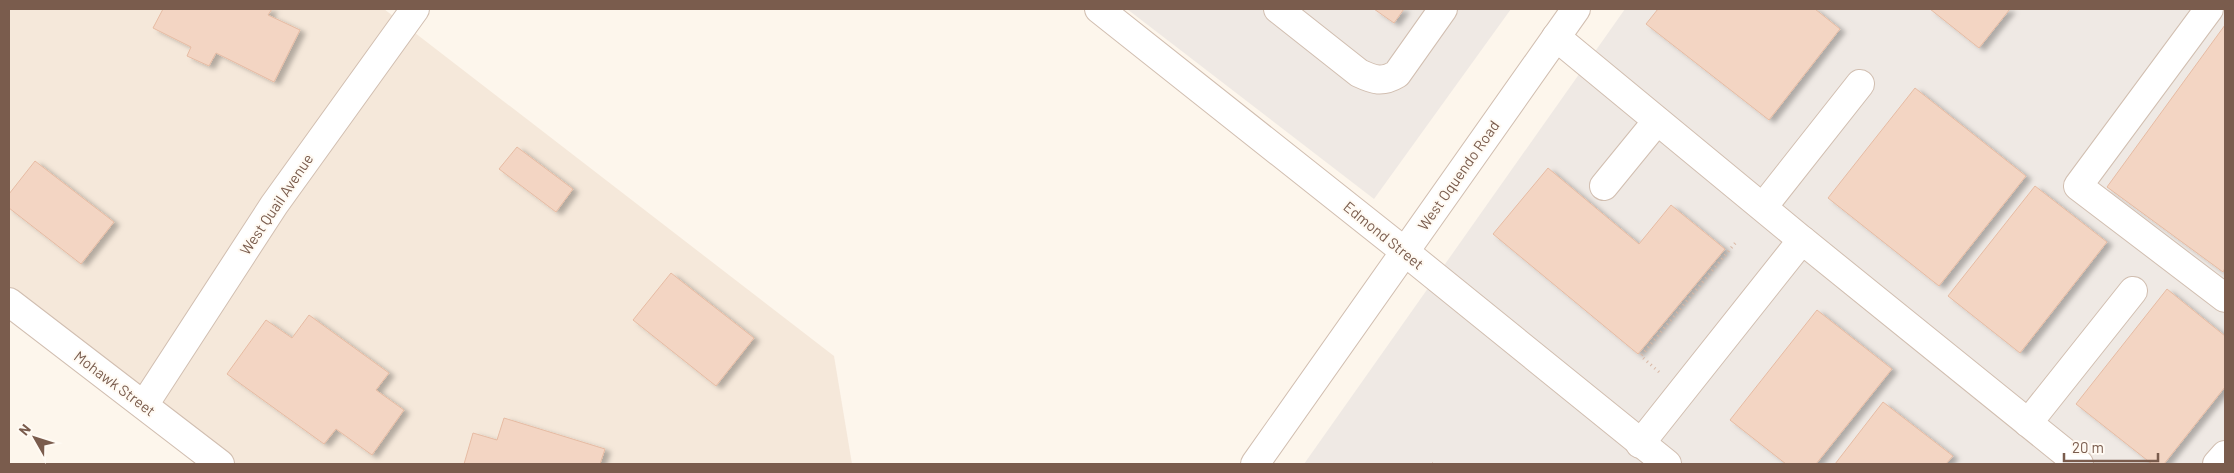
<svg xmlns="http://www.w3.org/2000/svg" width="2234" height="473" viewBox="0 0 2234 473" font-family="Barlow,sans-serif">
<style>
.residential{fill:#f5e8da}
.industrial{fill:#efe9e4}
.building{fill:#f3d5c3;stroke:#e6bba3;filter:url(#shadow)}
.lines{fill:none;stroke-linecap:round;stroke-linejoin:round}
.minor-casing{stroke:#d1beb0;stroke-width:30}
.path{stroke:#d9b8a5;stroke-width:3;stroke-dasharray:1 4;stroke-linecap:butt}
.minor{stroke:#fff;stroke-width:28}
.labels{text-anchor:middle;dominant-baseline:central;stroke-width:4;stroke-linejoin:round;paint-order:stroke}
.street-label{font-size:15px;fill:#7a5c4d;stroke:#fffaf3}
</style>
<defs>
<filter id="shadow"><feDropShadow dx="5.5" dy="3" stdDeviation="2.5" flood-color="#0004"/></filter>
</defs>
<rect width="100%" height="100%" fill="#fdf6ec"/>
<path class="residential" d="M9,9H384L834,356L852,464H217L9,303Z"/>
<g class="industrial">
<path d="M1127,9H1511L1374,199Z"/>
<path d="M1625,9H2225V464H1304Z"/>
</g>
<g class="building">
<path d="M163,9H272L268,15L300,30L274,82L216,53L209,66L187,56L191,47L153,28Z"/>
<path d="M1374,9H1404L1394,23Z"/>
<path d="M1658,9H1815L1840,29L1769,120L1646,24Z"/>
<path d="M1930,9H2010L1979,48Z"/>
<path d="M2225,25V268L2223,272L2107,187Z"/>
<path d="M1915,88L2026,176L1939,286L1828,198Z"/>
<path d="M517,147L573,189L556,212L499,169Z"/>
<path d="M35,161L114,222L81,264L9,208V194Z"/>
<path d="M1548,168L1639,244L1671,205L1725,249L1638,354L1493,234Z"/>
<path d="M2035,186L2107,242L2020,353L1948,296Z"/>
<path d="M671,273L754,338L716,386L633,320Z"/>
<path d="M2167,289L2225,336V387L2164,464H2152L2076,404Z"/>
<path d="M1817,310L1892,369L1816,464H1786L1730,420Z"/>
<path d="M309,315L389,373L376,390L404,410L372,455L336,429L324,444L227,374L266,320L292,338Z"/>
<path d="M1883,402L1953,456L1946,464H1835Z"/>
<path d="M504,418L605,449L600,464H464L473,433L497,440Z"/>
</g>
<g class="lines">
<defs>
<g id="minor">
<path d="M1099,9L1404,251L1667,464"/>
<path d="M1278,9L1359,73C1374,80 1382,83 1397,74L1443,9"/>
<path d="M2209,9L2078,186L2225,298"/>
<path d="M1556,37L1802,240"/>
<path d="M1604,186L1657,121"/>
<path d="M1763,207L1860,84"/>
<path d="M9,302L220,464"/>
<path d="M144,405L274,205L415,9"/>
<path d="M2028,423L2133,291"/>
<path d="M1640,444L1802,240L2079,464"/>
<path d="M1255,464L1576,9"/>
<path d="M2217,464L2225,455"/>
</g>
</defs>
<use href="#minor" class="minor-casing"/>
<g class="path">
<path d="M1659,372L1641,356L1737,241"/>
<path d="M1432,464H1436"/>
</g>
<use href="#minor" class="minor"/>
</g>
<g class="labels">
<g class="street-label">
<text transform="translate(1458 175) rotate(-55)">West Oquendo Road</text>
<text transform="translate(276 204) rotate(-56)">West Quail Avenue</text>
<text transform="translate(1384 235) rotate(39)">Edmond Street</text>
<text transform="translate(115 383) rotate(37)">Mohawk Street</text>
</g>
</g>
<rect width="2234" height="473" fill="none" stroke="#7a5c4d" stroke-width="20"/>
<g transform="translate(35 438) rotate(309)" stroke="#fffaf3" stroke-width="4" paint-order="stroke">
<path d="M0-4L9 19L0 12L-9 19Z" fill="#7a5c4d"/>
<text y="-8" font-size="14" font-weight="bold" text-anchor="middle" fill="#7a5c4d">N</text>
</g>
<path d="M2064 453v8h94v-8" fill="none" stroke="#7a5c4d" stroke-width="2.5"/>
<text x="2072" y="453" font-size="15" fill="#7a5c4d" stroke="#fffaf3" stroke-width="4" paint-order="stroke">20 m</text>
</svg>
